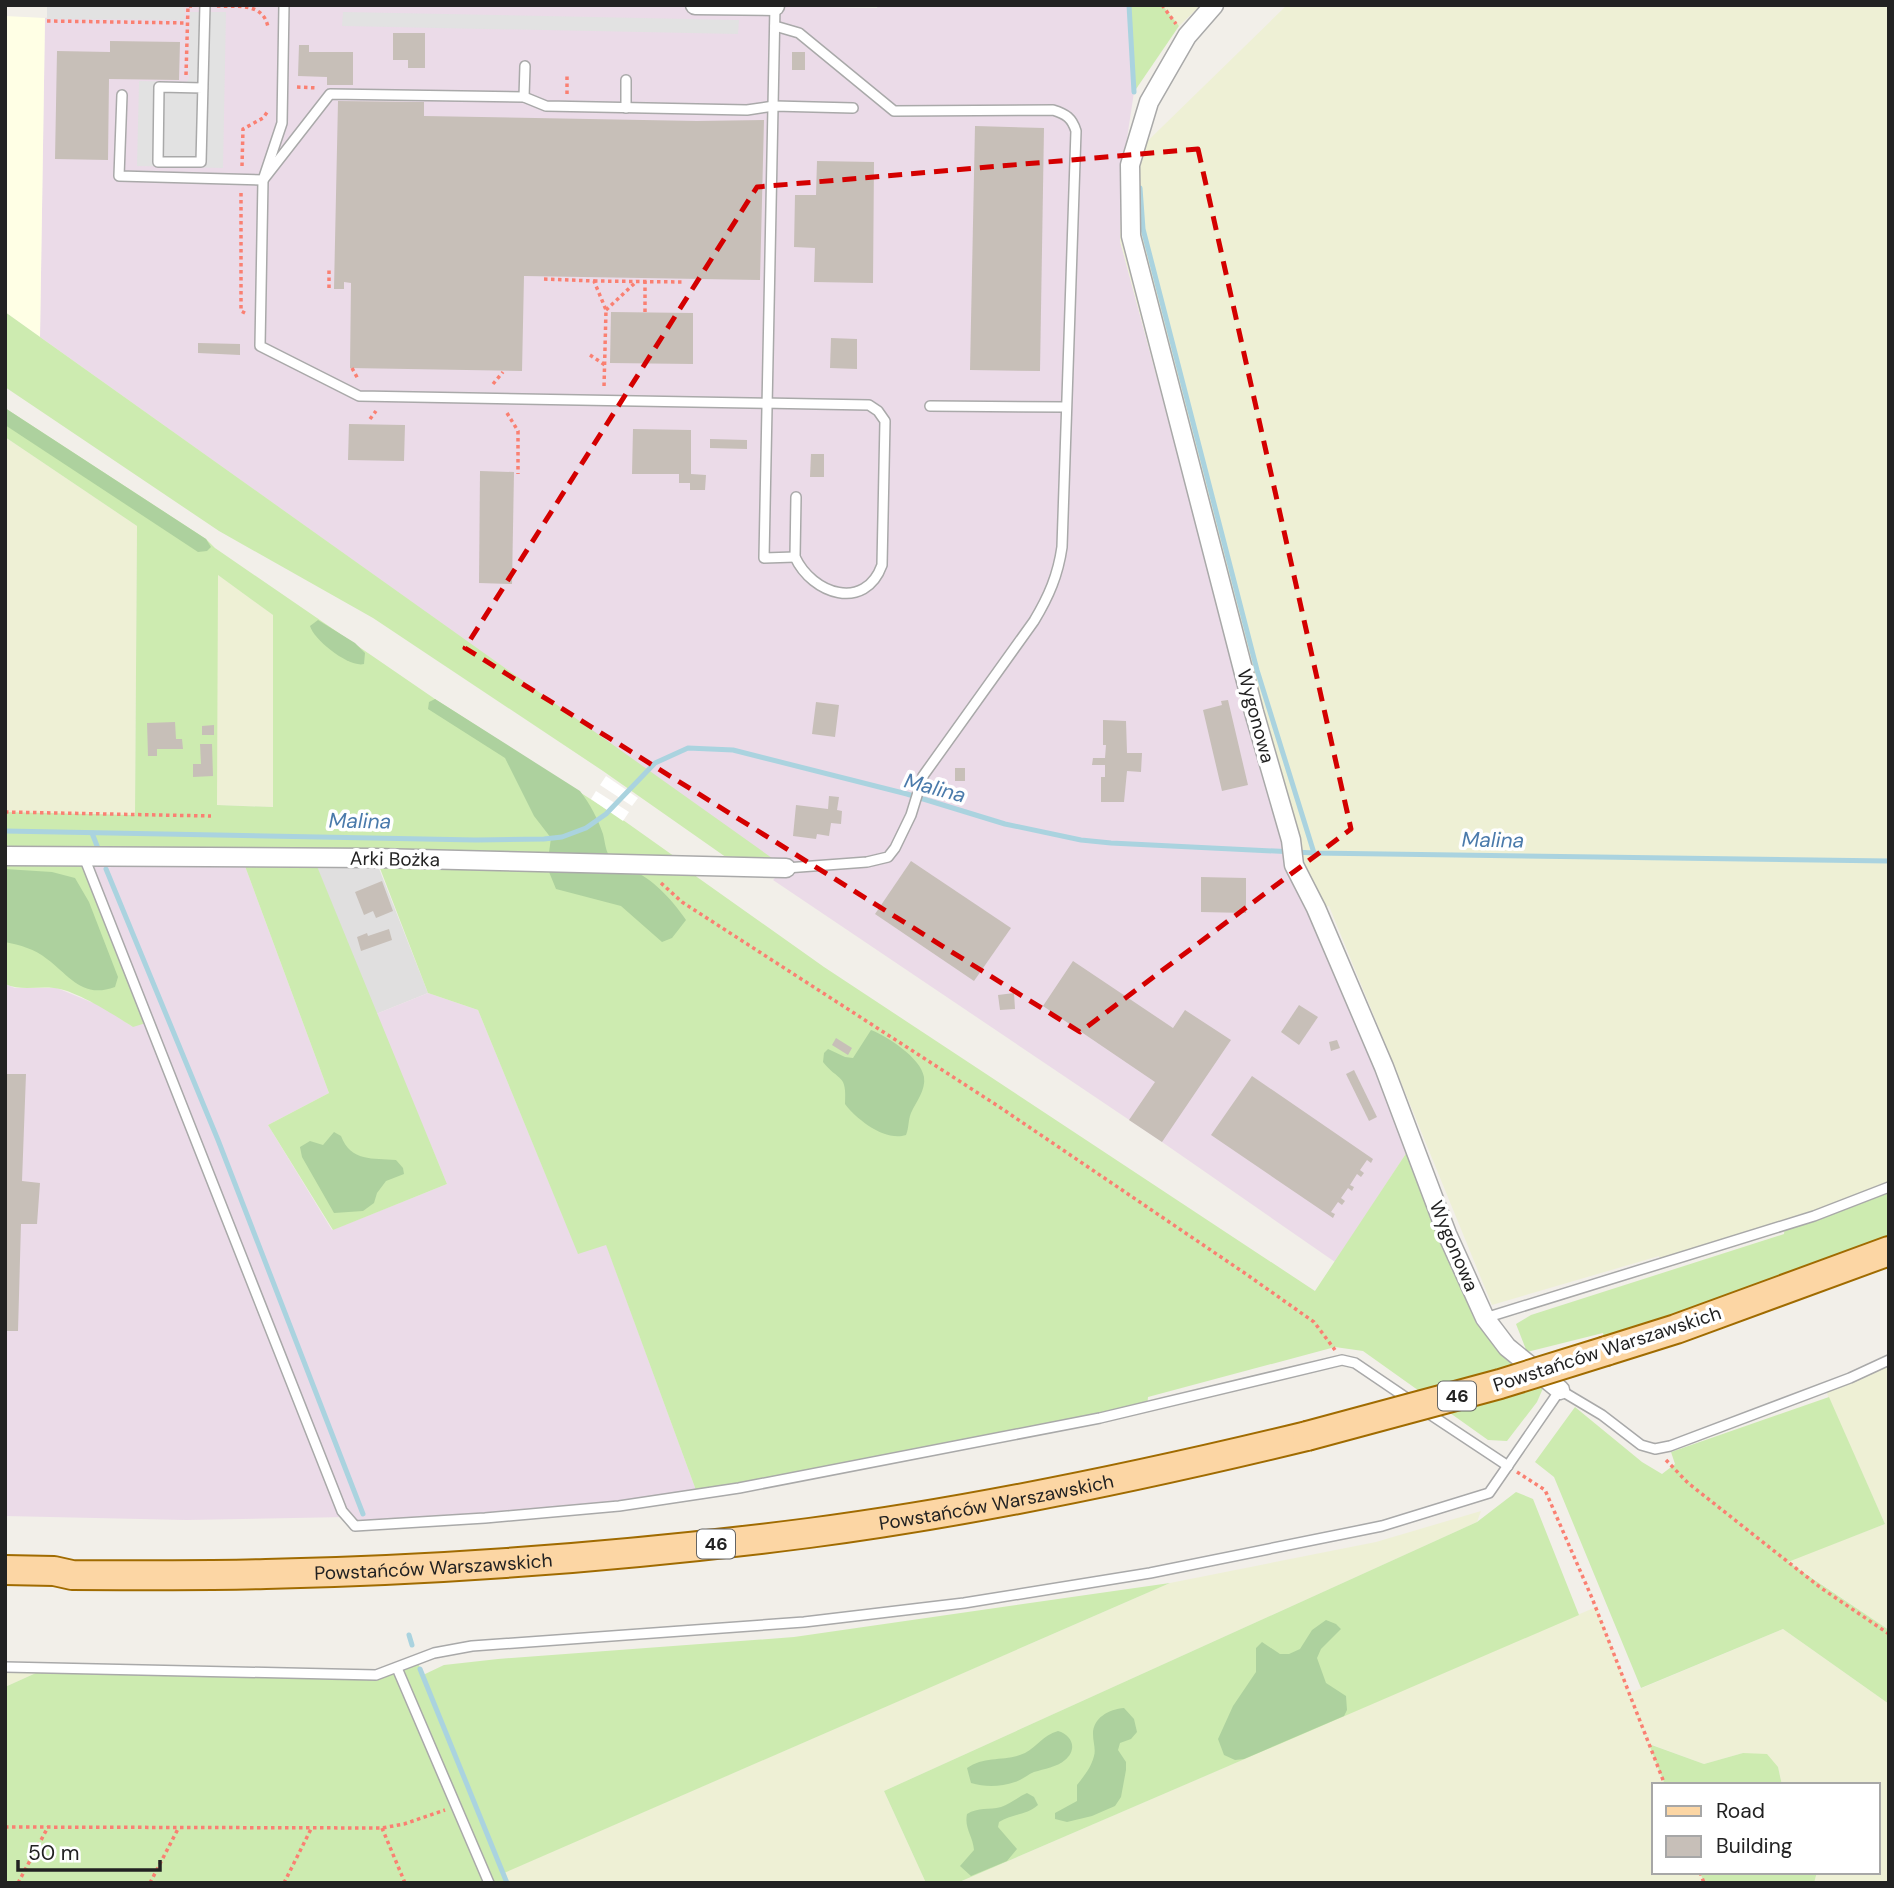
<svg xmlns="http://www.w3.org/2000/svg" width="1894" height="1888" viewBox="0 0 1894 1888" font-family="'DM Sans',sans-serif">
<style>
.residential{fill:#e0dfdf}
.industrial{fill:#ebdbe8}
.education{fill:#ffffe5}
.farmland{fill:#eef0d5}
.grass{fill:#cdebb0;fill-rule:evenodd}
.forest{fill:#add19e}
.parking{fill:#e2e2e2}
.pier{fill:#fff}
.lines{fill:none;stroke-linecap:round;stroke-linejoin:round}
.stream{stroke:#aad3df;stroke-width:5}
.building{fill:#c7bfb8}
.lane-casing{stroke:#a9a9a9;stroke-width:12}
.street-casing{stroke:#a9a9a9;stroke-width:21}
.primary-casing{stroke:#a06b00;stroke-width:32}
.path{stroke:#fa8072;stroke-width:3.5;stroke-dasharray:3.5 3.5;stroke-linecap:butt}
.lane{stroke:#fff;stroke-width:9}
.street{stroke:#fff;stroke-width:18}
.primary{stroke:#fcd6a4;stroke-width:28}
.primary-bridge-casing{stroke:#a06b00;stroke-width:32;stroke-linecap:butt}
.primary-bridge{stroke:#fcd6a4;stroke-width:28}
.marked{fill:none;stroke:#d40000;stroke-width:5;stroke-dasharray:14 9;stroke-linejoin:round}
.labels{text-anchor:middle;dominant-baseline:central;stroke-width:7;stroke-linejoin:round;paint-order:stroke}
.shield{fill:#fff;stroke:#646464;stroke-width:2}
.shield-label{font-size:18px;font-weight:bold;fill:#222}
.street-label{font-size:19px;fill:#222;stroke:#fff}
.water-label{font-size:21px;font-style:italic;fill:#4a7aab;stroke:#fff}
</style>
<rect width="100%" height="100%" fill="#f2efe9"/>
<path class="residential" d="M313,858L378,866L428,993L376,1014Z"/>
<g class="industrial">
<path d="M108,5H695L877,8L878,5H1129L1134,92L1123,165L1120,241L1288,866L1296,890L1308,911L1376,1069L1407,1152L1335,1262L1162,1142L773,880L785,868L40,337L45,18Z"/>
<path d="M84,857L242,858L329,1093L268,1125L332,1230L447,1184L376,1014L428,993L478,1010L578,1253L606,1244L697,1493L619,1506L355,1526L347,1517L186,1520L5,1516V984L15,988H57L103,1007L133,1027Z"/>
</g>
<path class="education" d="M5,16L45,18L40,337L5,312Z"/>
<g class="farmland">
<path d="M1162,5H1201L1179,26Z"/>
<path d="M1287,5H1889V1187L1661,1263L1659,1256L1492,1305L1329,906L1308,911L1296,890L1120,241L1123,165Z"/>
<path d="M5,437L137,526L135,815L5,812Z"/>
<path d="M217,574L273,615L274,807L217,805Z"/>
<path d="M1889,1360V1630L1788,1561L1885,1524L1824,1387Z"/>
<path d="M1481,1511L1477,1522L884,1791L926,1883H507L503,1873L1170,1583L1376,1542Z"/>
<path d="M1596,1607L1630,1693L1783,1629L1889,1704V1883H1814L1817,1872H1878V1785H1782L1778,1767L1743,1753L1704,1764L1650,1744L1665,1785H1654V1872H1700L1704,1883H957Z"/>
<path d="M5,1667L47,1668L5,1687Z"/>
</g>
<g class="grass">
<path d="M1129,5H1162L1179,26L1134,92Z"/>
<path d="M5,312L40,337L779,863L730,860L603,771L373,618L219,531L5,387Z"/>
<path d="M5,408L206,539L215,548L435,699L623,820L678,859L697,877L824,967L1315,1291L1407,1152L1476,1323L1504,1357L1544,1386L1537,1402L1507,1441L1488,1440L1363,1351L1335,1347L1148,1397L1147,1407L697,1493L606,1245L578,1254L478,1010L428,993L376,858L314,859L447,1184L333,1230L268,1125L329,1093L242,858H84L149,1022L133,1027C114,1015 76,990 54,988C37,986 21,991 5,984V812L135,815L137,526L5,437ZM218,575L273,615V807L217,805Z"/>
<path d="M1889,1187V1251L1606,1351L1603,1333L1527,1352L1516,1324L1531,1315L1784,1234L1785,1225Z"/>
<path d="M1829,1397L1885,1524L1788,1562L1889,1630V1704L1783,1629L1641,1688L1554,1477L1535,1462L1575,1407L1642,1462L1662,1474L1675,1464L1671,1452Z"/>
<path d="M1516,1492L1533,1499L1579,1615L957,1883H926L884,1791L1477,1522Z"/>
<path d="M1170,1583L504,1873L507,1883H5V1687L47,1668L376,1675L417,1660L423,1675L444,1665L498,1659L794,1637Z"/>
<path d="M1649,1744L1704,1764L1743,1753L1767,1754L1778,1767L1782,1785H1665Z"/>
<path d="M1700,1872H1817L1814,1883H1704Z"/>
</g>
<g class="forest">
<path d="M5,408L206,539L211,547L207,551L198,552L5,425Z"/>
<path d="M318,620L355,643L365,653L364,664C349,668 314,640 310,626Z"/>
<path d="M435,699L580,791C590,804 598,819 603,834C606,846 605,855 616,863C621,868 629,869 636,872C655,881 674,902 686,920L672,938L662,942L621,906L556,889L547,867L551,838L534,816L505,758L428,709L429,702Z"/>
<path d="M5,869L52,872L75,878L89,902L118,977L115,987C82,999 70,976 47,959C35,949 20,945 5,942Z"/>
<path d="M871,1030C887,1036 921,1058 924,1077C926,1090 916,1102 911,1113C908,1120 909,1128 906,1135C886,1142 857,1120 845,1104C847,1073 839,1082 823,1062L824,1053L828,1049L845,1057L853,1058Z"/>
<path d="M334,1132L341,1136C351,1162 373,1158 396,1160L403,1168L404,1174L386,1181L377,1193L374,1203L363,1211L334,1213L302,1157L300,1147L310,1141L323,1145Z"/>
<path d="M1326,1620L1336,1624L1341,1629L1321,1649L1317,1658L1326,1683L1346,1696L1347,1710L1344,1716L1244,1759L1235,1760L1224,1755L1218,1739L1233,1706L1256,1672V1648L1262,1642L1280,1654H1289L1300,1649L1312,1630Z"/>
<path d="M1124,1708L1134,1719L1137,1732L1131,1739L1120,1743L1118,1750L1126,1762V1770L1121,1797L1115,1806L1092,1816L1067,1822L1055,1819V1813L1077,1801V1785C1084,1776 1091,1768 1094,1756C1096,1749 1093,1742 1093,1734C1093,1718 1109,1709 1124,1708Z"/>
<path d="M1058,1731C1072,1735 1078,1749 1065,1760C1057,1767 1044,1769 1034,1772C1027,1775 1022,1780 1015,1782C1000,1787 985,1787 971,1783L967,1768C985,1755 1006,1762 1025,1753C1038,1746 1042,1736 1058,1731Z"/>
<path d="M1027,1793L1034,1797L1038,1805C1027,1815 1012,1814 999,1822L998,1827L1017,1849L1007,1861L971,1876L960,1866L974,1850C973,1836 964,1828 967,1814C978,1807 989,1810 1001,1807C1010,1804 1018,1797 1027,1793Z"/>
</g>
<g class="parking">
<path d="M47,5H185V20L47,19Z"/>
<path d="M190,12H226L223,168L137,166L139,81L187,82L189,78Z"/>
<path d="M343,12L739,20L738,34L342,26Z"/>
</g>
<g class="pier">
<path d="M606,776L638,798L632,806L600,785Z"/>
<path d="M596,791L629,812L623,821L591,799Z"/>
</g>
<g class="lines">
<g class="stream">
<path d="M1129,5L1134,92"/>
<path d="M1140,188L1143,229L1257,670L1314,853"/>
<path d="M5,831L476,840L544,839L562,837L586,828L606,814L655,763L688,748L733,750L907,794L1005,824L1081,840L1111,843L1314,853L1889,861"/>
<path d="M92,833L99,851"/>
<path d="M106,869L218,1140L363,1514"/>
<path d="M409,1635L412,1645"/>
<path d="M420,1669L507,1883"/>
</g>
</g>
<g class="building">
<path d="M393,33H425V68H408V60H393Z"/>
<path d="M110,41L180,42L179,80L109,79L108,160L55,159L57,51L110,52Z"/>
<path d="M299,45H309V52H353V85H327V77L298,76Z"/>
<rect x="792" y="52" width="13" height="18"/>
<path d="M338,101L424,102V116L697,121L764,120L760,280L524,276L522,371L350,368L351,283L344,282V289H334Z"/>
<path d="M975,126L1044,128L1040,371L970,370Z"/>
<path d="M817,161L874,162L873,283L814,282L815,248L794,247L795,195H816Z"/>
<path d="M611,312L693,313V364L610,363Z"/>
<path d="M831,338L857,339V369L830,368Z"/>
<path d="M198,343L240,344V355L198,353Z"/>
<path d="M349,424L405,425L404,461L348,460Z"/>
<path d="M633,429L691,430V474L706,475L705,490H690V483H679V474H632Z"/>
<path d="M710,439L747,440V449L710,448Z"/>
<path d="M811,454H824V477H810Z"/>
<path d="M480,471L514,472L512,584L479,583Z"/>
<path d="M1228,700L1248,785L1222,791L1203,710L1222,705L1221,701Z"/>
<path d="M816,702L839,705L835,737L812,734Z"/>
<path d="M1103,720L1126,721L1127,753H1142L1141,772L1127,771L1124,802H1101V777H1105V765H1092L1093,758H1105L1106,745H1103Z"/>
<path d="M175,722L176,739H182L183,749H157V756H148L147,723Z"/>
<path d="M214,725V735H202V726Z"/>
<path d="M200,744H212L213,776L193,777V764H201Z"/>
<rect x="955" y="768" width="10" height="13"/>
<path d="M829,796L839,797L837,810L842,811L841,824L831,823L829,836L817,834L816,839L793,836L796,805L828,809Z"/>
<path d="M911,861L1011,928L974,981L875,914Z"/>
<path d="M1201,877L1246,878V913L1201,912Z"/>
<path d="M382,881L393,911L376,918L373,911L364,915L355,892Z"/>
<path d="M389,929L392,940L361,951L357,937L367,933L368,936Z"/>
<path d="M1073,961L1173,1028L1185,1010L1231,1040L1162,1142L1129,1120L1155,1082L1043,1006Z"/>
<path d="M1014,993L1015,1009L1000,1010L998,995Z"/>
<path d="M1299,1005L1318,1017L1299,1045L1281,1032Z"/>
<path d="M836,1038L852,1048L848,1055L832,1045Z"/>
<path d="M1337,1040L1340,1048L1331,1051L1329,1042Z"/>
<path d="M1354,1070L1377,1117L1369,1121L1346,1074Z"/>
<path d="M5,1074H26L22,1181L40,1183L37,1224H21L18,1331H5Z"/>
<path d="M1252,1076L1373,1159L1371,1163L1367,1160L1360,1170L1364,1173L1361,1177L1357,1174L1350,1185L1354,1187L1352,1191L1348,1188L1341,1198L1345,1201L1342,1205L1338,1202L1331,1212L1335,1214L1333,1218L1211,1135Z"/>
</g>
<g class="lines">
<defs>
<g id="lane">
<path d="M284,5L282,123L263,180L260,346L359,396L869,405L878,411L885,421L882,565C865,612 812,594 795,557L796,497"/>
<path d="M775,6L764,558L795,557"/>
<path d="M775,26L799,33L894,111L1053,110C1066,114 1072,118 1076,131L1062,547C1058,575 1049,596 1034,621L923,776L911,815L895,848L888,857L867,862L786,868"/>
<path d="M203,88L159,87L158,162H201L205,5"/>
<path d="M122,95L119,176L263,180L330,94L524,97L546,106L747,110L774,106L853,108"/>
<path d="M524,97L525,66"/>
<path d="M626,108V80"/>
<path d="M930,406L1066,407"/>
<path d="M84,857L342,1511L355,1526L485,1518L619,1506L739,1488L1100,1418L1342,1360L1355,1363L1411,1401"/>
<path d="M1485,1318L1814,1216L1889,1187"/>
<path d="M1425,1411L1508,1466"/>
<path d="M5,1667L376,1675L434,1653L472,1646L804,1622L964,1603L1150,1573L1382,1526L1489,1493L1560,1390L1602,1415L1641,1445L1655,1449L1670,1446L1850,1378L1889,1360"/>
<path d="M397,1668L489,1883"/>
</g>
<g id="street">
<path d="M695,5L775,6"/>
<path d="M1214,5L1187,36L1149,102L1130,165L1131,236L1254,712L1291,840L1294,865L1316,908L1384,1067L1447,1234L1485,1318L1507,1347L1560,1390"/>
<path d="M5,856L376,858L786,868"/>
</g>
<g id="primary">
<path d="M1606,1351L1676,1329L1889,1251"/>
<path id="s1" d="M5,1570L54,1571L72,1575C137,1575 202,1576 266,1574C448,1570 629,1556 809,1533C977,1511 1142,1476 1307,1436"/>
</g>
</defs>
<use href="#lane" class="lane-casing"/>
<use href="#street" class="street-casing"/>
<use href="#primary" class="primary-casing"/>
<g class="path">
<path d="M1162,5L1176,24"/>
<path d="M217,6C237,7 263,2 268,27"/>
<path d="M47,21L187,23"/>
<path d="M186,75L188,6H192"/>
<path d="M297,87L318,88"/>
<path d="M567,94V76"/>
<path d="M242,166L243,129L263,118L268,111"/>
<path d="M241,193V311L247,314"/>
<path d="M544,279L594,281L606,310L604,387"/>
<path d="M594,281L683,282"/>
<path d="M329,288V269"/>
<path d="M606,310L637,281"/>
<path d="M645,312V281"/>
<path d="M590,355L605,365"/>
<path d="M352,368L358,379"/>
<path d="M493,384L503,372"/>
<path d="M507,413L518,431V474"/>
<path d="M370,419L376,411"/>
<path d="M5,812L211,816"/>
<path d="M661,883L682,902L998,1106L1246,1274L1314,1322L1335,1350"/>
<path d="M1666,1460L1688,1483L1821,1588L1889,1634"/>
<path d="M1517,1472L1545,1490L1592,1598L1665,1785"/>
<path d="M5,1827L382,1828L404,1824L445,1810"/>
<path d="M382,1828L405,1883"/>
<path d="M1700,1872L1704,1883"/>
<path d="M18,1883L48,1827"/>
<path d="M150,1883L179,1827"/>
<path d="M284,1883L312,1827"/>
</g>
<use href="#lane" class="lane"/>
<use href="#street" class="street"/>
<use href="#primary" class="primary"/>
<defs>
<path id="primary-bridge" d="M1307,1436L1500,1384L1606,1351"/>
</defs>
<use href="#primary-bridge" class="primary-bridge-casing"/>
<use href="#primary-bridge" class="primary-bridge"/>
</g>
<path class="marked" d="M1198,149L1351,829L1080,1032L465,648L757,187Z"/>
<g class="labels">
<g class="shield">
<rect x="1438" y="1381.5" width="38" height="29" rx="5"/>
<rect x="697" y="1529.5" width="38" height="29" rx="5"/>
</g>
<g class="shield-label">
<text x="1457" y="1396">46</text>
<text x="716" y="1544">46</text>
</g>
<g class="street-label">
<text transform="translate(1256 716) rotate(75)">Wygonowa</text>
<text transform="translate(395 859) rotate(1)">Arki Bożka</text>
<text transform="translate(1454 1246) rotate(67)">Wygonowa</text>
<text transform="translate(1607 1349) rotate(-18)">Powstańców Warszawskich</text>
<text stroke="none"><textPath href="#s1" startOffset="996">Powstańców Warszawskich</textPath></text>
<text stroke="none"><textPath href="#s1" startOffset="429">Powstańców Warszawskich</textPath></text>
</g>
<g class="water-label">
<text transform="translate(935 788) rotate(15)">Malina</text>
<text transform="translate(360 821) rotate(1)">Malina</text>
<text transform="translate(1493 840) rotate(1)">Malina</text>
</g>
</g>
<rect width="1894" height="1888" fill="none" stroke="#222222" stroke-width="14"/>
<rect x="1652" y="1783" width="228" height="91" fill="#ffffff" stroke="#a7a7a7" stroke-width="2"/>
<rect x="1666" y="1806" width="35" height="10" fill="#fcd6a4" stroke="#a7a7a7" stroke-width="2"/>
<text x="1716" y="1818" font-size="21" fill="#222222">Road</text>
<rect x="1666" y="1836" width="35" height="21" fill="#c7bfb8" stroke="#a7a7a7" stroke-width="2"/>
<text x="1716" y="1853" font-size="21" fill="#222222">Building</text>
<path d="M18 1860v10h142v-10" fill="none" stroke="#222222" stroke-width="3.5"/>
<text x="28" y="1860" font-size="21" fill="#222222" stroke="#ffffff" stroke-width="5" paint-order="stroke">50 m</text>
</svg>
